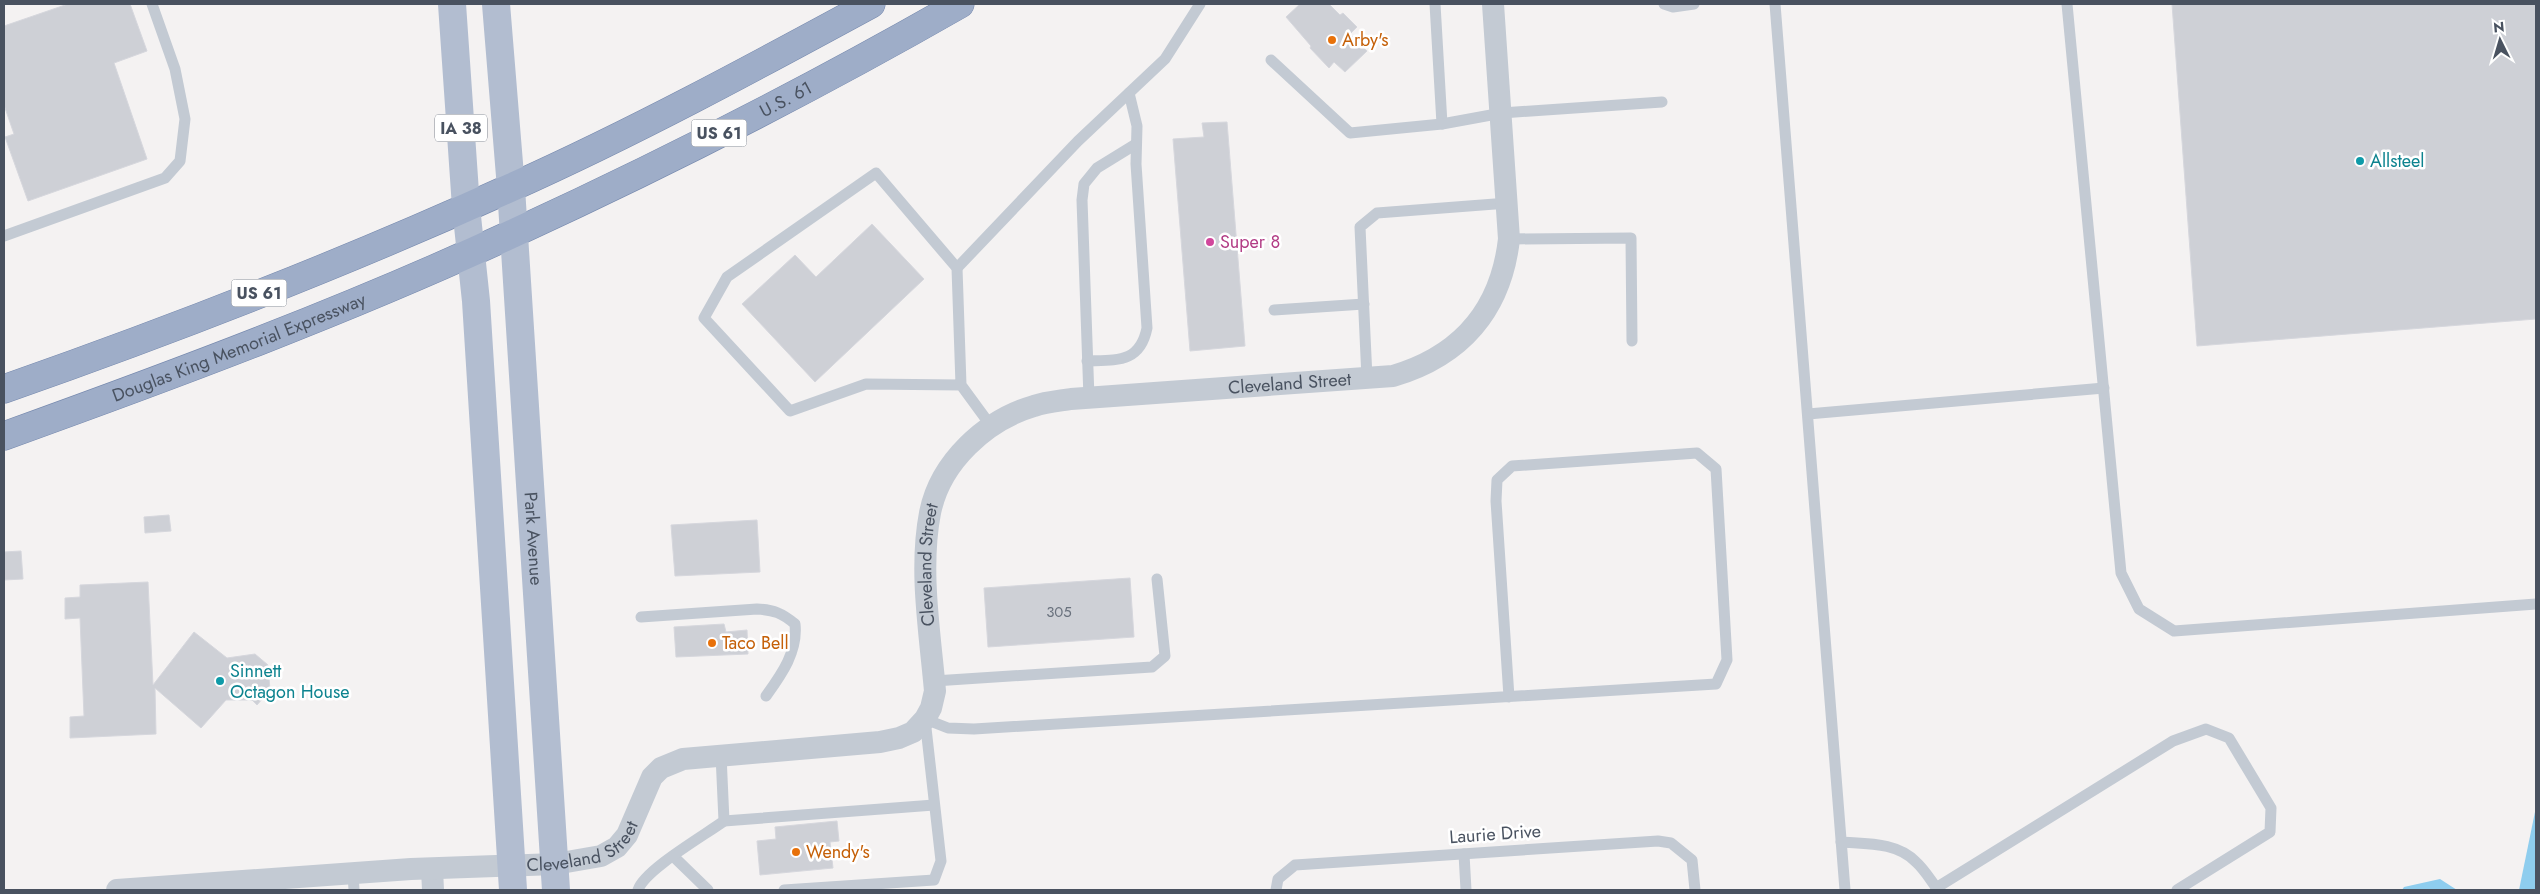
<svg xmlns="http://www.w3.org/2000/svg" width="2540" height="894" viewBox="0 0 2540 894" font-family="Jost,sans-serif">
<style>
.water{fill:#8ecdee}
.building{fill:#ced0d6;stroke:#d6d7dd}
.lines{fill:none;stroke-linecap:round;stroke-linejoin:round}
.trunk-casing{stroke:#7588ad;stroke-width:29}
.service{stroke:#c3cad3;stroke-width:11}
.minor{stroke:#c3cad3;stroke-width:22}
.primary{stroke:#b2bdd0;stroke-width:28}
.trunk{stroke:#9eadc8;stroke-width:28}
.food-dot{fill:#e8710a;stroke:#fff;stroke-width:2}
.culture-dot{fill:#0f9aa8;stroke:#fff;stroke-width:2}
.hotel-dot{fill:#d1479c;stroke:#fff;stroke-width:2}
.labels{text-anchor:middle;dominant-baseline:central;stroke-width:5;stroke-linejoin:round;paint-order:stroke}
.number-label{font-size:15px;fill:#6a727e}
.shield{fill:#fff;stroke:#808690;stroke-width:1}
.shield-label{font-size:16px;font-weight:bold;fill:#495260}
.food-label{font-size:18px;fill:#c56008;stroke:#fff;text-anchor:start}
.street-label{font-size:18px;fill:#495260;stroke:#fff}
.culture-label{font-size:18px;fill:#0d838f;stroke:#fff;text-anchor:start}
.hotel-label{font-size:18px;fill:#b23c85;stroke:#fff;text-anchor:start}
</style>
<rect width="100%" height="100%" fill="#f4f2f2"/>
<g class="water">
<path d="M2536,807V890H2519Z"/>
<path d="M2440,879L2457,890H2402L2404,887Z"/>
</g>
<g class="building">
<path d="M68,4H130L147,51L114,63L147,159L28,201L5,137L14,134L4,105V26Z"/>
<path d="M1300,4H1329L1340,15L1343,13L1357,27L1350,34L1367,51L1345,72L1334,62L1329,68L1310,48L1311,46L1286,17Z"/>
<path d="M2172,4H2536V319L2197,346Z"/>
<path d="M1227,122L1245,346L1190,351L1173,139L1204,137L1202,123Z"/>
<path d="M872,224L924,279L815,382L742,304L795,255L816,277Z"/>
<path d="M169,515L171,531L145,533L144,517Z"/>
<path d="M757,520L760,572L675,576L671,525Z"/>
<path d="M21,551L23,579L4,580V552Z"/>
<path d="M1130,578L1134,637L988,647L984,588Z"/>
<path d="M148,582L153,685L194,632L227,658L255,654L268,665L270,690L257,705L252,700H226L201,728L155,688L156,734L70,738V717L84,716L80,618L65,619V598L80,597V585Z"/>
<path d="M724,624L726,632L747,630L748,654L676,657L674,627Z"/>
<path d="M837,821L839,841L830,842L833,868L760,875L757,841L776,839L775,827Z"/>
</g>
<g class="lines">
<defs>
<g id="trunk">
<path d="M4,389C175,329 345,263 510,188C633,133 753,68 871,4"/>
<path id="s3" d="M4,436C176,374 348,310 514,233C666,163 815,87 960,4"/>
</g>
</defs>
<use href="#trunk" class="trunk-casing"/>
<g class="service">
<path d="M1435,4L1442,124"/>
<path d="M1664,4L1673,7L1694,4"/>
<path d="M1775,4L1845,890"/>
<path d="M2067,4L2121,573L2139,609L2174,631L2536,604"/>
<path d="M1271,60L1350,133L1442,124L1502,113L1662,102"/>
<path d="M4,236L165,178L180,161L185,119L175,69L152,4"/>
<path d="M1509,239L1631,238L1632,341"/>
<path d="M957,268L1078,141L1165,59L1200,4"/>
<path d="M1274,310L1364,304"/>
<path d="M1087,361C1117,360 1140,363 1147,328L1136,164L1137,126L1129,93"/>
<path d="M1367,378L1360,227L1377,213L1508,203"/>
<path d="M961,385L866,384L790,411L704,318L727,277L876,173L957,268L961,385L991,426"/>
<path d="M1089,398L1082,200L1084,184L1097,168L1136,144"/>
<path d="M1808,414L2104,388"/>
<path d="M641,617L757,609C774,610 782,613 795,624C798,652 781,675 766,696"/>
<path d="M934,681L1152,667L1165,656L1157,579"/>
<path d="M724,821L934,805"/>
<path d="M1841,842C1867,844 1897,842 1916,862C1925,870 1931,881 1938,890"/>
<path d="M1464,854L1466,890"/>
<path d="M673,856L708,890"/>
<path d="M353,874L354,890"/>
<path d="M1936,888L2173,741L2206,729L2229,738L2271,808L2270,832L2177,890"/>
<path d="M638,890C644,870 705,835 724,821L721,755"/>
<path d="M784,890L934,880L941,861L925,719L948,728L974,729L1716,684L1727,660L1716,469L1697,453L1512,466L1497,480L1496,501L1509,697"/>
<path d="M1276,890L1278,879L1295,865L1658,841L1671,843L1692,860L1695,890"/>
</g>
<g class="minor">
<path d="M432,869L433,890"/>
<path id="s1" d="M117,890L411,869L555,864L601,856L617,847L627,835L652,777L661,768L683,759L880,742L899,738L913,732L925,719L931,708L935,691C930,633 919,570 930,513C940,462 986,420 1034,406C1046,402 1059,401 1071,399L1393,376C1461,356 1501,310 1509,239L1493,4"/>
</g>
<g class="primary">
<path d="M452,4L466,207L476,301L513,890"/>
<path id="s2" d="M496,4L511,188L556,890"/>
</g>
<use href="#trunk" class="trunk"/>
</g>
<g class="food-dot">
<circle cx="1332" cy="40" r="5"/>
<circle cx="712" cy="643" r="5"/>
<circle cx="796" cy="852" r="5"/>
</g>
<g class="culture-dot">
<circle cx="2360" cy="161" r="5"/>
<circle cx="220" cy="681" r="5"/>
</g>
<circle class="hotel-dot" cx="1210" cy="242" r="5"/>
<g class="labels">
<g class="number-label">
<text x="1059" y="612">305</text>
</g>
<g class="shield">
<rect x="435" y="114.5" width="52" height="27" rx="4"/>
<rect x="691.5" y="119.5" width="55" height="27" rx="4"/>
<rect x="231.5" y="279.5" width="55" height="27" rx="4"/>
</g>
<g class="shield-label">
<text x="461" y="128">IA 38</text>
<text x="719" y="133">US 61</text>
<text x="259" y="293">US 61</text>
</g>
<g class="food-label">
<text x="1342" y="40">Arby's</text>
<text x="722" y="643">Taco Bell</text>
<text x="806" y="852">Wendy's</text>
</g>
<g class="street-label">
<text stroke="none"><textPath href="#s3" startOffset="852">U.S. 61</textPath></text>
<text stroke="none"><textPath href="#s3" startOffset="251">Douglas King Memorial Expressway</textPath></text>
<text stroke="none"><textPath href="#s1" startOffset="1491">Cleveland Street</textPath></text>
<text stroke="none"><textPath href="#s2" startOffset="536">Park Avenue</textPath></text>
<text stroke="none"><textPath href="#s1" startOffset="1026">Cleveland Street</textPath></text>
<text transform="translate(1495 834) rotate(-4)">Laurie Drive</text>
<text stroke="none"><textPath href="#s1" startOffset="472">Cleveland Street</textPath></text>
</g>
<g class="culture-label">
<text x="2370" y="161">Allsteel</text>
<text x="230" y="671">Sinnett<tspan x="230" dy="21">Octagon House</tspan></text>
</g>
<g class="hotel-label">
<text x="1220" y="242">Super 8</text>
</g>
</g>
<rect width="2540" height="894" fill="none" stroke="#495260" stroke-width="10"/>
<g transform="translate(2500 40) rotate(355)" stroke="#ffffff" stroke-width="4" paint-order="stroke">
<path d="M0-4L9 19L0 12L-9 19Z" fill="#495260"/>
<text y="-8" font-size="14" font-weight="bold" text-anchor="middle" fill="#495260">N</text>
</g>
</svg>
